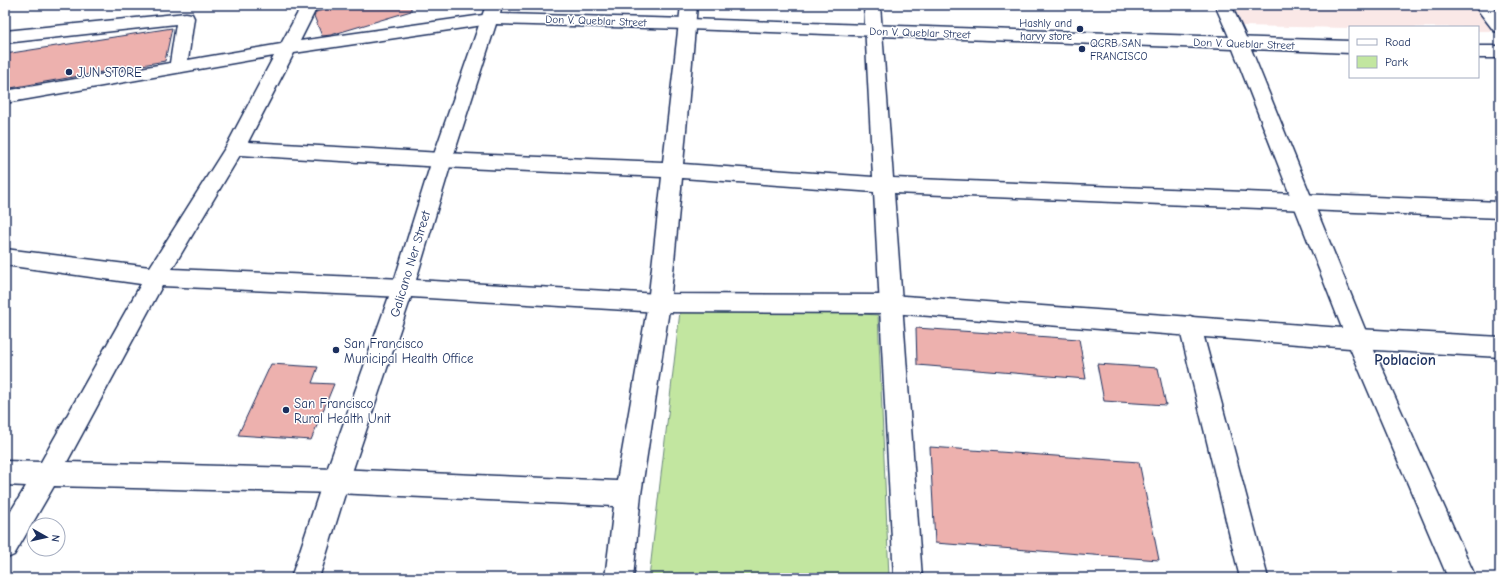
<svg xmlns="http://www.w3.org/2000/svg" width="1505" height="583" viewBox="0 0 1505 583" font-family="'Comic Neue',sans-serif">
<style>
.built{fill:#fae8e7}
.green{fill:#c2e6a0;stroke:#6e8a7f}
.building{fill:#edb1ae;stroke:#1b2f5e}
.lines{fill:none;stroke-linecap:round;stroke-linejoin:round}
.street-casing{stroke:#1b2f5e;stroke-width:3}
.secondary-casing{stroke:#1b2f5e;stroke-width:3}
.street{fill:#fff;fill-rule:evenodd}
.secondary{fill:#fff;fill-rule:evenodd}
.poi-dot{fill:#1b2f5e;stroke:#fff;stroke-width:1.5}
.labels{text-anchor:middle;dominant-baseline:central;stroke-width:3;stroke-linejoin:round;paint-order:stroke}
.far-street-label{font-size:11px;fill:#1b2f5e;stroke:#fff}
.far-poi-label{font-size:11px;fill:#1b2f5e;stroke:#fff;text-anchor:end}
.poi-label{font-size:13px;fill:#1b2f5e;stroke:#fff;text-anchor:start}
.street-label{font-size:13px;fill:#1b2f5e;stroke:#fff}
.quarter-label{font-size:15px;font-weight:bold;fill:#1b2f5e;stroke:#fff}
</style>
<rect width="100%" height="100%" fill="#fff"/>
<filter id="ink" filterUnits="userSpaceOnUse"><feTurbulence type="fractalNoise" baseFrequency=".025" numOctaves="2"/><feDisplacementMap in="SourceGraphic" scale="8" xChannelSelector="R" yChannelSelector="G"/><feConvolveMatrix kernelMatrix="1 2 1 2 8 2 1 2 1" color-interpolation-filters="sRGB"/></filter>
<g filter="url(#ink)">
<path class="built" d="M1233,5H1472L1493,31H1478V27L1350,28L1242,26Z"/>
<path class="green" d="M681,303L878,315L889,578H649Z"/>
<g class="building">
<path d="M341,5H411V11L331,35L322,36L314,16L316,12Z"/>
<path d="M172,28L165,61L5,89V54Z"/>
<path d="M916,328L1079,339L1086,379L917,365Z"/>
<path d="M271,364L318,367L312,383L334,384L311,440L238,435Z"/>
<path d="M1097,364L1158,368L1166,405L1104,401Z"/>
<path d="M930,447L1139,462L1159,560L935,543Z"/>
</g>
<g class="lines">
<defs>
<g id="street">
<path d="M302,5H318L300,41L490,14L496,15L498,19L496,23L490,24L294,53L248,142L442,153L663,162L681,5H697L683,164L873,177L864,5H880L893,178L1500,202V218L894,193L922,578H894L874,192L682,178L670,303L641,494L633,578H605L614,506L336,493L54,486L14,555L5,559V521L26,486L5,485V461L41,462L141,284L5,265V249L150,267L227,145L274,56L5,103V91L170,63L176,24L5,43V31L186,13L192,14L194,18L188,60L281,44ZM240,155L442,167L662,177L648,303L617,481L336,469L67,462L162,286L403,297L411,294L414,288L411,282L403,279L172,269Z"/>
<path d="M1215,5H1231L1249,44L1246,48L1240,50L1234,48Z"/>
<path d="M1474,5H1491L1500,16V32L1494,31Z"/>
<path d="M1190,316L1198,319L1201,326L1268,578H1240L1179,326L1182,319Z"/>
<path d="M1358,329L1500,337V357L1358,349L1350,346L1347,339L1350,332Z"/>
</g>
<g id="secondary">
<path d="M486,5H502L500,14L688,19L1350,41V53L1251,49L1369,339L1476,578H1448L1350,348L891,313L659,312L411,297L349,481L319,578H291L323,481L392,288L432,160ZM496,24L688,29L1233,49L1342,328L891,295L659,294L416,280L452,160Z"/>
<rect x="1478" y="46" width="22" height="12"/>
</g>
</defs>
<use href="#street" class="street-casing"/>
<use href="#secondary" class="secondary-casing"/>
<use href="#street" class="street"/>
<use href="#secondary" class="secondary"/>
</g>
</g>
<g class="poi-dot">
<circle cx="1080" cy="29" r="4"/>
<circle cx="1082" cy="49" r="4"/>
<circle cx="69" cy="72" r="4"/>
<circle cx="336" cy="350" r="4"/>
<circle cx="286" cy="410" r="4"/>
</g>
<g class="labels">
<g class="far-street-label">
<text transform="translate(596 21) rotate(2)">Don V. Queblar Street</text>
<text transform="translate(920 33) rotate(2)">Don V. Queblar Street</text>
<text transform="translate(1244 44) rotate(2)">Don V. Queblar Street</text>
</g>
<g class="far-poi-label">
<text x="1072" y="23">Hashly and<tspan x="1072" dy="13">harvy store</tspan></text>
<text x="1090" y="43" text-anchor="start">QCRB SAN<tspan x="1090" dy="13">FRANCISCO</tspan></text>
</g>
<g class="poi-label">
<text x="77" y="72">JUN STORE</text>
<text x="344" y="343">San Francisco<tspan x="344" dy="15">Municipal Health Office</tspan></text>
<text x="294" y="403">San Francisco<tspan x="294" dy="15">Rural Health Unit</tspan></text>
</g>
<g class="street-label">
<text transform="translate(410 264) rotate(-73)">Galicano Ner Street</text>
</g>
<g class="quarter-label">
<text x="1405" y="360">Poblacion</text>
</g>
</g>
<rect width="1505" height="583" fill="none" stroke="#fff" stroke-width="20"/>
<rect x="10" y="10" width="1485" height="563" fill="none" stroke="#1b2f5e" stroke-width="1.5" filter="url(#ink)"/>
<rect x="1349" y="26" width="130" height="52" fill="#ffffff" stroke="#a4acbf"/>
<rect x="1357" y="39" width="20" height="6" fill="#ffffff" stroke="#a4acbf"/>
<text x="1385" y="46" font-size="12" fill="#1b2f5e">Road</text>
<rect x="1357" y="56" width="20" height="12" fill="#c2e6a0" stroke="#a4acbf"/>
<text x="1385" y="66" font-size="12" fill="#1b2f5e">Park</text>
<g transform="translate(46 537) rotate(98)"><circle r="19" fill="#ffffff" stroke="#a4acbf"/>
<path d="M0-3L7 15L0 10L-7 15Z" fill="#1b2f5e"/>
<text y="-6" font-size="11" font-weight="bold" text-anchor="middle" fill="#1b2f5e">N</text>
</g>
</svg>
